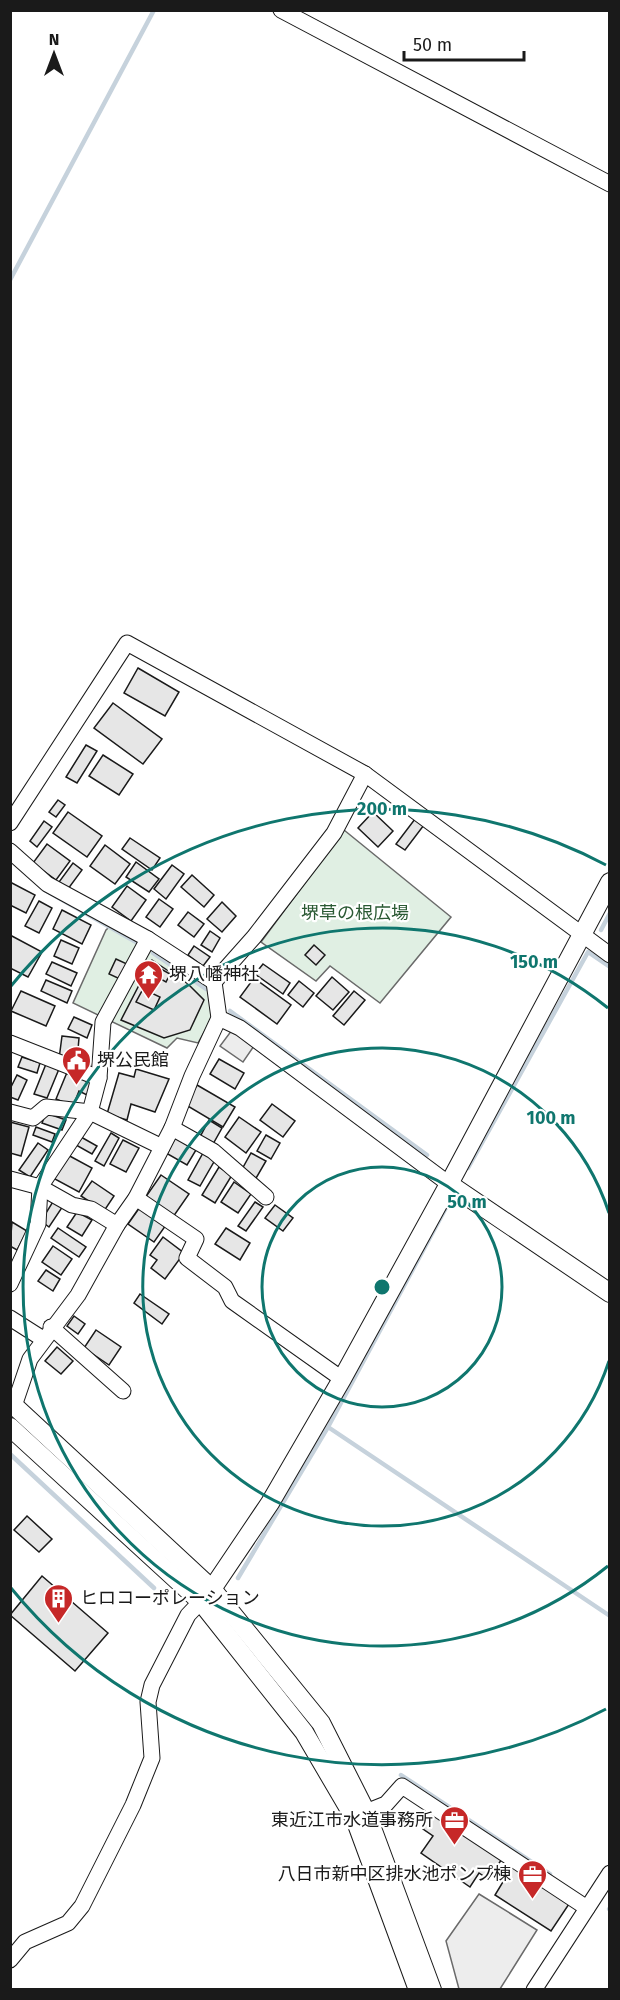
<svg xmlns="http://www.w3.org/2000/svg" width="620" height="2000" viewBox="0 0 620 2000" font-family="'Fira Sans','Noto Sans JP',sans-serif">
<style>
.green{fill:#e0efe3;stroke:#6a6a6a;stroke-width:1.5}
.parking{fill:#ededed;stroke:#6a6a6a;stroke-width:1.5}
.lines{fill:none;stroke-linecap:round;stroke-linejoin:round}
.stream{stroke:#c6d2dc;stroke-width:4.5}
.building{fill:#e6e6e6;stroke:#1a1a1a;stroke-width:1.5}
.minor-casing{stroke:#1a1a1a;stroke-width:17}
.tertiary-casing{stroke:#1a1a1a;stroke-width:20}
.minor{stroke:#fff;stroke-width:15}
.tertiary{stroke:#fff;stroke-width:18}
.ring{fill:none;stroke:#0f766e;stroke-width:3}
.labels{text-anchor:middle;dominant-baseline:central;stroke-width:4.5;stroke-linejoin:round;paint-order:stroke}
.park-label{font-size:18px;fill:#2b5a34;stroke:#fff}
.poi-label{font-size:18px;fill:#1a1a1a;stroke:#fff;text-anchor:start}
.centre{fill:#0f766e;stroke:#fff;stroke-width:3}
.ring-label{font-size:18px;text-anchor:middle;font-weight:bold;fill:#0f766e;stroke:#fff;stroke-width:4.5;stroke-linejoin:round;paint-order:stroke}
</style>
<rect width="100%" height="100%" fill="#fff"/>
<g class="green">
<path d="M344,830L451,917L380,1003L330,966L316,981L261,942Z"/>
<path d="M114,923L210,985L214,1014L198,1043L177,1038L167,1048L73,1003L106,930Z"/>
</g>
<g class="parking">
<path d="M232,1030L254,1046L243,1062L220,1046Z"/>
<path d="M479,1894L537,1930L500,1989H459L446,1941Z"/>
</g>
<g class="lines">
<g class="stream">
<path d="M10,280L154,10"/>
<path d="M45,890L136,942"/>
<path d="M601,930L610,913"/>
<path d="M153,953L206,989"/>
<path d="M230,1011L427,1155"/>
<path d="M468,1168L588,952L610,967"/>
<path d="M328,1427L610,1616"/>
<path d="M10,1454L154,1588"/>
<path d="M238,1578L328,1427L448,1204"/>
<path d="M401,1775L550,1874"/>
<path d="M609,1909L610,1910"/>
</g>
</g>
<g class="building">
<path d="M138,668L179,692L165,716L124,693Z"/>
<path d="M113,703L162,739L143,764L94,728Z"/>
<path d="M86,745L97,751L77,783L66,777Z"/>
<path d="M103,755L133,774L119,795L89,776Z"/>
<path d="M58,800L65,805L56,817L49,812Z"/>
<path d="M68,812L102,836L87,857L53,833Z"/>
<path d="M373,812L393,831L378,847L358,828Z"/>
<path d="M415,819L424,825L405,850L396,844Z"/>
<path d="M44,821L52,827L37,847L30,841Z"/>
<path d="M130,838L160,858L152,870L122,849Z"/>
<path d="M47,844L70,861L56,880L33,863Z"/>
<path d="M105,845L130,864L115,884L90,866Z"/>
<path d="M136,862L159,879L149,892L126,877Z"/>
<path d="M73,863L82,870L68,889L59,882Z"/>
<path d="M172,865L184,874L166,899L154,889Z"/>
<path d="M192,875L214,895L204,907L181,887Z"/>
<path d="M10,882L35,895L26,913L10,905Z"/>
<path d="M127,886L146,900L131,921L112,907Z"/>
<path d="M159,899L173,909L160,927L146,917Z"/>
<path d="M39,901L52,908L39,933L25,926Z"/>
<path d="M222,902L236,916L222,932L207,919Z"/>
<path d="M62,910L91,925L82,944L53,929Z"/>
<path d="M188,912L204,924L194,937L178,925Z"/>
<path d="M210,931L220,938L212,952L201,945Z"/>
<path d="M10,935L42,952L28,977L10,968Z"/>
<path d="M61,940L79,948L72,964L54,956Z"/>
<path d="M314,945L325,955L316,965L305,955Z"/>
<path d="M194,946L210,957L203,966L188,955Z"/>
<path d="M116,959L127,964L120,979L109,974Z"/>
<path d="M152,960L188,984L204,1000L190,1030L164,1038L121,1020Z"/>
<path d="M52,962L77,973L71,986L46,974Z"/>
<path d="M263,964L290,983L283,994L255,974Z"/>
<path d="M154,965L170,974L166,982L150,973Z"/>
<path d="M332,977L349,992L333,1010L316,996Z"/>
<path d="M254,978L291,1005L277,1024L240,997Z"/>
<path d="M46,980L72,991L67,1003L41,991Z"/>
<path d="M299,981L314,993L303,1007L288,995Z"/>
<path d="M143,989L160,997L154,1010L136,1002Z"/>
<path d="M21,991L55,1006L46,1026L11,1011Z"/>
<path d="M354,991L365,1000L344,1025L333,1016Z"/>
<path d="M74,1017L92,1025L87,1038L68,1029Z"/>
<path d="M62,1036L79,1038L77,1061L59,1059Z"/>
<path d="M22,1057L40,1063L37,1073L18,1067Z"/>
<path d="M219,1059L244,1073L235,1089L210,1074Z"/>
<path d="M46,1064L59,1069L47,1098L34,1094Z"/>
<path d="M136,1069L169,1079L155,1112L131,1104L127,1120L107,1114L119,1073L134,1077Z"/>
<path d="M68,1070L93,1080L87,1095L79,1091L73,1106L56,1099Z"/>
<path d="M17,1075L27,1080L18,1100L10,1097V1089Z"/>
<path d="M197,1085L235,1107L223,1127L186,1105Z"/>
<path d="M272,1104L295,1121L283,1137L260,1120Z"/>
<path d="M46,1113L66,1120L62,1130L42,1123Z"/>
<path d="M239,1117L261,1132L246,1153L225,1137Z"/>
<path d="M209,1120L222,1128L213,1144L200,1137Z"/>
<path d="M10,1122L29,1127L21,1156L10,1153Z"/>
<path d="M36,1127L55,1134L52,1142L33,1135Z"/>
<path d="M111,1133L119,1138L104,1166L95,1161Z"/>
<path d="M266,1135L280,1143L271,1159L257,1151Z"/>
<path d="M81,1137L97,1146L92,1154L76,1145Z"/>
<path d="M176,1137L196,1150L187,1165L166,1153Z"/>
<path d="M123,1140L139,1148L126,1172L110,1164Z"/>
<path d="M38,1143L48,1150L30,1177L19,1170Z"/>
<path d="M203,1153L215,1160L200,1186L188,1180Z"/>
<path d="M251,1153L266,1161L255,1180L241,1171Z"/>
<path d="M66,1154L92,1168L79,1192L53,1178Z"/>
<path d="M219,1167L232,1175L215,1203L202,1195Z"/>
<path d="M161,1175L189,1194L173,1217L145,1198Z"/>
<path d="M92,1181L114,1196L104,1211L81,1196Z"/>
<path d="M234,1182L251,1194L238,1213L221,1202Z"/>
<path d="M54,1200L63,1206L49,1227L41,1221Z"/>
<path d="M255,1202L263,1207L246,1231L238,1226Z"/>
<path d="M275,1205L293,1218L283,1231L265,1218Z"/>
<path d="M140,1207L166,1225L154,1242L128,1224Z"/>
<path d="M77,1212L92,1220L82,1236L67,1227Z"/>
<path d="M12,1222L27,1231L17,1250L10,1246Z"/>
<path d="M58,1228L86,1247L79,1257L51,1238Z"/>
<path d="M226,1228L250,1243L240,1260L215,1244Z"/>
<path d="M163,1237L184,1253L165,1279L151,1268L157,1260L150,1255Z"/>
<path d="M53,1246L72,1259L61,1275L42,1262Z"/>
<path d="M46,1270L60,1279L53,1291L38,1281Z"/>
<path d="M140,1294L169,1314L162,1324L134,1303Z"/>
<path d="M74,1316L85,1324L78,1334L67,1326Z"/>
<path d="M96,1330L121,1347L109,1365L84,1348Z"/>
<path d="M57,1347L73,1361L61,1374L45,1361Z"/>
<path d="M27,1516L52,1539L39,1552L14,1530Z"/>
<path d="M42,1576L108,1633L75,1671L10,1615Z"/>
<path d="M433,1814L502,1859L488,1879L479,1873L470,1887L421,1853L433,1836L423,1829Z"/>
<path d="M512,1867L569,1904L551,1931L495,1895Z"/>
</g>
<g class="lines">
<defs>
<g id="minor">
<path d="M281,10L610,184"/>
<path d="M10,823L127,643L365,774L610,955"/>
<path d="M10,851L47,884L148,939L214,982"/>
<path d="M219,1018L240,1028L449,1184"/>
<path d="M10,1043L99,1078"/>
<path d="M10,1112L33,1118L46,1107L90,1112L162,1147"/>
<path d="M172,1128L213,1151L266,1197"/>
<path d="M10,1179L40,1187L72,1205L91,1209L117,1225"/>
<path d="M136,1198L196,1239L187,1258L225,1287L232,1301L342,1379"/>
<path d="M10,1284L38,1224L40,1187L90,1112L99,1078L103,1022L148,939"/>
<path d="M10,1318L43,1339"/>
<path d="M51,1327L123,1391"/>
<path d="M14,1406L30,1359L78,1295L117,1225L136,1198L172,1128L192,1076L219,1018L214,982L254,937L334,833L365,774"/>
<path d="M366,1812L386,1804L402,1786L587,1908"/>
<path d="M10,1960L25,1942L68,1923L82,1906L133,1805L152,1758L148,1702L152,1685L188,1615L208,1594"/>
<path d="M534,1990L610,1873"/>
</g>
<g id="tertiary">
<path d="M449,1184L610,1293"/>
<path d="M10,1402L212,1589L321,1723L366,1812L432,1990"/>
<path d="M10,1427L201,1602L304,1732L355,1819L418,1990"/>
<path d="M212,1589L270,1503L342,1379L449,1184L610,882"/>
</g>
</defs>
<use href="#minor" class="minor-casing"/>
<use href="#tertiary" class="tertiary-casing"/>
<use href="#minor" class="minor"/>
<use href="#tertiary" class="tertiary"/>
</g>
<g class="ring">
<circle cx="382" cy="1287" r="120"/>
<path d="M609 1361A239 239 0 1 1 609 1213"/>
<path d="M608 1566A359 359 0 1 1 608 1008"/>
<path d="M606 1709A478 478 0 0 1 11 1588M11 986A478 478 0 0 1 606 865"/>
</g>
<defs>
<symbol id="temple-pin" viewBox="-11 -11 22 30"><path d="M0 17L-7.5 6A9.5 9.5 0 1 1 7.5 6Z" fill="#c62828" stroke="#fff"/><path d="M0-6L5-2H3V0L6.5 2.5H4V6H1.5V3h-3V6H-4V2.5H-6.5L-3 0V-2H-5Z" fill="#fff"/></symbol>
<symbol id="civic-pin" viewBox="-11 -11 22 30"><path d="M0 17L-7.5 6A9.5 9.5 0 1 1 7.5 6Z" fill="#c62828" stroke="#fff"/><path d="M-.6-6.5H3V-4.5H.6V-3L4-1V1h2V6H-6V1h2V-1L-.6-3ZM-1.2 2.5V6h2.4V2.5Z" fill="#fff"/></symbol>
<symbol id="building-pin" viewBox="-11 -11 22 30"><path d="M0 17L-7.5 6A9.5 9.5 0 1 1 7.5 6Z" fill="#c62828" stroke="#fff"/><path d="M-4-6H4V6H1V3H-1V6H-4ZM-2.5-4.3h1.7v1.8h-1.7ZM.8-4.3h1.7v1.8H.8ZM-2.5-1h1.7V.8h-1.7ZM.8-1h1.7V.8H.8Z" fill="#fff"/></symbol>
<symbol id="office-pin" viewBox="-11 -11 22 30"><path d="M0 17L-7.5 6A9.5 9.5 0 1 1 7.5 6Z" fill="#c62828" stroke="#fff"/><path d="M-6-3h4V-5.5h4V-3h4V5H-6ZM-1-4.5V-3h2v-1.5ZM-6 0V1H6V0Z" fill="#fff"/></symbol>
</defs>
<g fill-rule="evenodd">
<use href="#temple-pin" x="132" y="958" width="33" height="45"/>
<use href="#civic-pin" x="60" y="1044" width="33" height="45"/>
<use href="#building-pin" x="42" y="1582" width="33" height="45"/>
<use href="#office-pin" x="438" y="1804" width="33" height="45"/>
<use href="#office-pin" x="516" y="1858" width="33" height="45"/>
</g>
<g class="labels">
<g class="park-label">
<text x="355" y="913">堺草の根広場</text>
</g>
<g class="poi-label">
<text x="169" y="974">堺八幡神社</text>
<text x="97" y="1060">堺公民館</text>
<text x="80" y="1598">ヒロコーポレーション</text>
<text x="433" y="1820" text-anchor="end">東近江市水道事務所</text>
<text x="511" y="1874" text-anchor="end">八日市新中区排水池ポンプ棟</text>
</g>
</g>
<circle cx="382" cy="1287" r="9" class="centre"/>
<g class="ring-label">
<text x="382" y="815">200 m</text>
<text x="534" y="968">150 m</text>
<text x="551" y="1124">100 m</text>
<text x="467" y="1208">50 m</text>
</g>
<rect width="620" height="2000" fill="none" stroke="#1a1a1a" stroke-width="24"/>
<g transform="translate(54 54)" stroke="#ffffff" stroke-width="4.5" paint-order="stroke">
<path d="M0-4.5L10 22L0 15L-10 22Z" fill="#1a1a1a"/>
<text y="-9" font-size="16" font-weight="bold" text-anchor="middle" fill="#1a1a1a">N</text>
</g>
<path d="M404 51v9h120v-9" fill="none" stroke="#1a1a1a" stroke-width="3"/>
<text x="413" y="51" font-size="18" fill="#1a1a1a" stroke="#ffffff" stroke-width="4.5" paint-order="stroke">50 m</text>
</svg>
